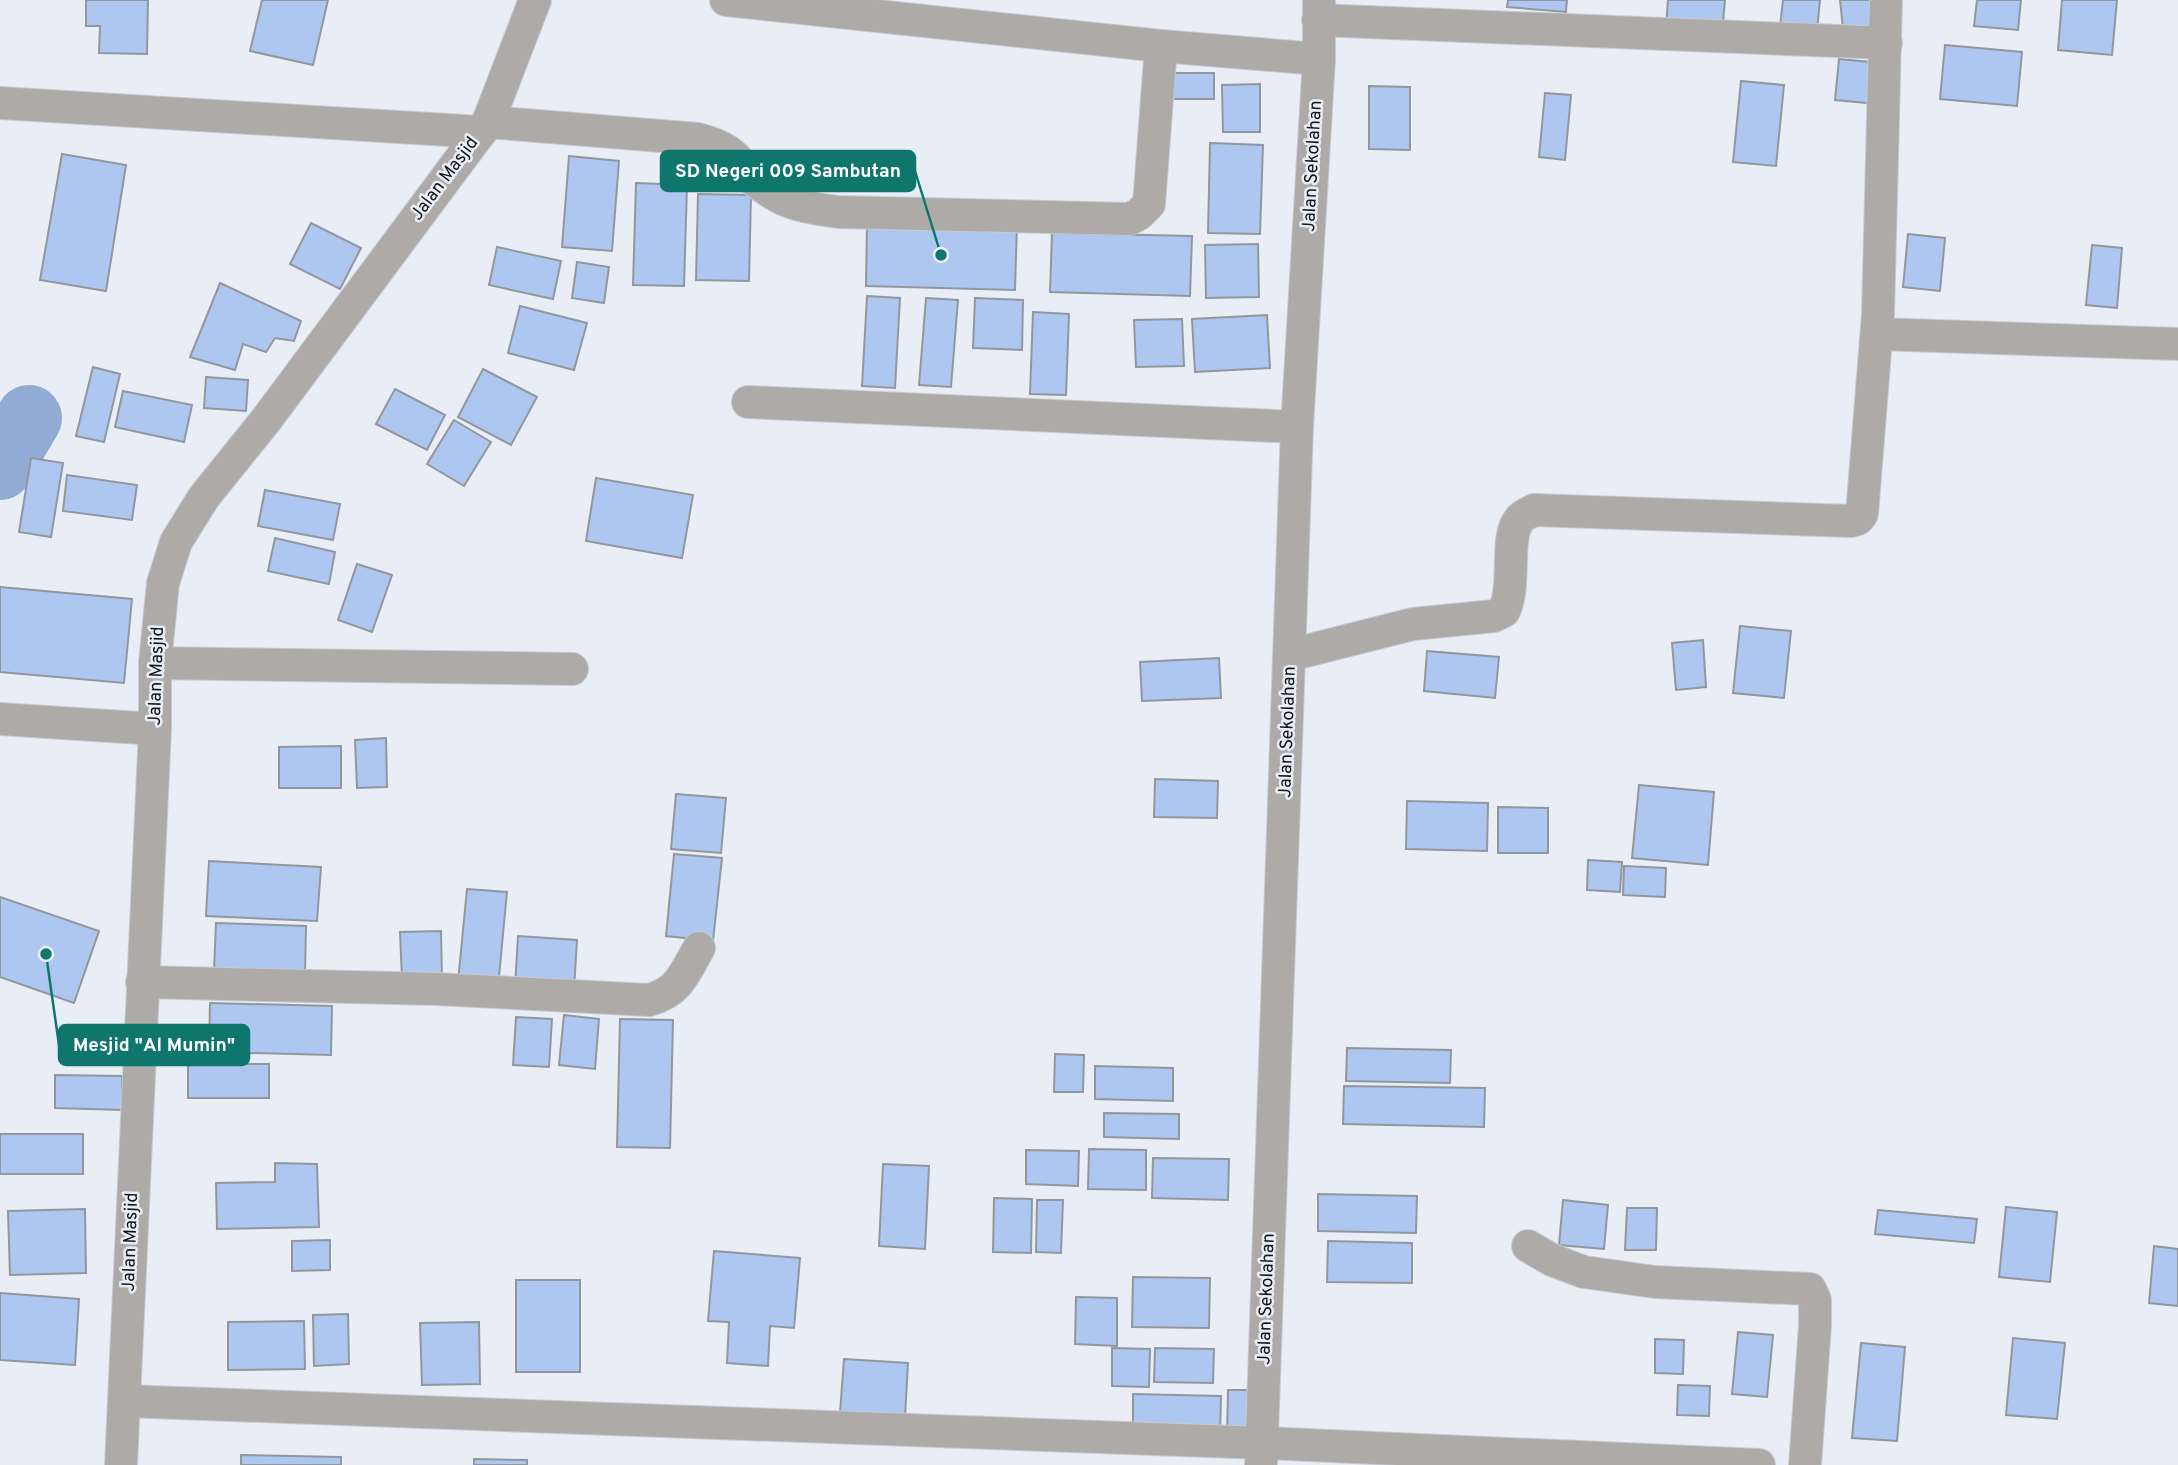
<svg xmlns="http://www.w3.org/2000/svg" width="2178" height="1465" viewBox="0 0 2178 1465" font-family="Overpass,sans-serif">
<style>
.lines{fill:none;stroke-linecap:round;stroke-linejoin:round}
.river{stroke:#91abd4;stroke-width:66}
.building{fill:#adc7f1;stroke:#92969d;stroke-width:2}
.minor-casing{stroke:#c6cbd2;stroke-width:34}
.minor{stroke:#adaaa7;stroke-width:32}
.labels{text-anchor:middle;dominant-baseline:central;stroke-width:5;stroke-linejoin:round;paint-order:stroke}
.street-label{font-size:18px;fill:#111315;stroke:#e9eef6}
.leader{fill:none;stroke:#0f766e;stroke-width:2.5}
.callout-dot{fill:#0f766e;stroke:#e9eef6;stroke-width:2.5}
.callout{fill:#0f766e;stroke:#0f766e;stroke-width:2.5}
.callout-label{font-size:19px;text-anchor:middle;font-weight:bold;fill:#fff}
</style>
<rect width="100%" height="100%" fill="#e9eef6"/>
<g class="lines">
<path class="river" d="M0,467L29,418"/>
</g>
<g class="building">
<path d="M86,0H148L147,54L99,53L100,26H86Z"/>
<path d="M262,0H328L313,65L250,51Z"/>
<path d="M1508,0H1567L1566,12L1507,7Z"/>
<path d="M1668,0H1725L1722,33L1666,28Z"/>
<path d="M1783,0H1820L1817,31L1780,27Z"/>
<path d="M1840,0H1872L1874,26L1843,29Z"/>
<path d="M1977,0H2021L2018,30L1974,26Z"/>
<path d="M2062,0H2117L2112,55L2058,50Z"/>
<path d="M1945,45L2022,52L2017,106L1940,99Z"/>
<path d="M1839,59L1881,63L1877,104L1835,100Z"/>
<rect x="1173" y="73" width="41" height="26"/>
<path d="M1741,81L1784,85L1776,166L1733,162Z"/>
<path d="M1260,84V132H1223L1222,85Z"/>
<path d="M1369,86L1410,87V150L1369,149Z"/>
<path d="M1545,93L1571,95L1565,160L1539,157Z"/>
<path d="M1210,143L1263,145L1260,234L1208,233Z"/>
<path d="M62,154L126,165L106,291L40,280Z"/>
<path d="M569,156L619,161L612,251L562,247Z"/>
<path d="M636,183L687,185L684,286L633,285Z"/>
<path d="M698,194L751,195L749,281L696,280Z"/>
<path d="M867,221L1017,224L1015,290L866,286Z"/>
<path d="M311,223L361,248L340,289L290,264Z"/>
<path d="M1052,233L1192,236L1190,296L1050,292Z"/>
<path d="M1908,234L1945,238L1940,291L1903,287Z"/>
<path d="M1258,244L1259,297L1206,298L1205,245Z"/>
<path d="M2092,245L2122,248L2117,308L2086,305Z"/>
<path d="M497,247L561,261L553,299L489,285Z"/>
<path d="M577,262L609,267L604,303L572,298Z"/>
<path d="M220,283L301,321L294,341L275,338L266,352L243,344L235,370L190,357Z"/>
<path d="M867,296L900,298L895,388L862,386Z"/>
<path d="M926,298L958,300L951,387L919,385Z"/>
<path d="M975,298L1023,300L1022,350L973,348Z"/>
<path d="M520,306L587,323L574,370L508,353Z"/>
<path d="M1033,312L1069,314L1066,395L1030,394Z"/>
<path d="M1267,315L1270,368L1195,372L1192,319Z"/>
<path d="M1182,319L1184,366L1136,367L1134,320Z"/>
<path d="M93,367L120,374L104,442L76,436Z"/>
<path d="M483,369L537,397L511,445L458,417Z"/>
<path d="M206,377L248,380L246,411L204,408Z"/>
<path d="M395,389L445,415L427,450L376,424Z"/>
<path d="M123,391L192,405L184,442L115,427Z"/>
<path d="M454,420L491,442L464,486L427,464Z"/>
<path d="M31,458L63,463L51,537L19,532Z"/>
<path d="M67,475L137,485L132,520L63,511Z"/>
<path d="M596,478L693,495L682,558L586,541Z"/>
<path d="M265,490L340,504L333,540L258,526Z"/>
<path d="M275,538L335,552L329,584L268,571Z"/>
<path d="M357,564L392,575L372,632L338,620Z"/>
<path d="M0,587L132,599L124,683L0,672Z"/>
<path d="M1740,626L1791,631L1784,698L1733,693Z"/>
<path d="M1703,640L1706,687L1676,690L1672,643Z"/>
<path d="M1427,651L1499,657L1495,698L1424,691Z"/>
<path d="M1219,658L1221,698L1142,701L1140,662Z"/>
<path d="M386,738L387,787L357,788L355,740Z"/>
<path d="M341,746V788H279V747Z"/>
<path d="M1155,779L1218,781L1217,818L1154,817Z"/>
<path d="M1639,785L1714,792L1708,865L1632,858Z"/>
<path d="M676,794L726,798L721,853L671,849Z"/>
<path d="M1407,801L1488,803L1487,851L1406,849Z"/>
<path d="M1498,807L1548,808V853H1498Z"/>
<path d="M674,854L722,858L713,941L666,936Z"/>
<path d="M1588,860L1622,862L1620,892L1587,890Z"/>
<path d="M209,861L321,867L317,921L206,916Z"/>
<path d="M1624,866L1666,868L1665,897L1623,895Z"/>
<path d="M467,889L507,892L498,987L458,982Z"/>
<path d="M0,897L99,931L74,1003L0,977Z"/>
<path d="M216,923L306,926L305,974L214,970Z"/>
<path d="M441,931L442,979L402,980L400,932Z"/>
<path d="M518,936L577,940L574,990L515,986Z"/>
<path d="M210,1003L332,1006L331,1055L209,1052Z"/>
<path d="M564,1015L599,1019L595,1069L559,1065Z"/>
<path d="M516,1017L552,1019L549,1067L513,1065Z"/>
<path d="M620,1019L673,1020L670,1148L617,1147Z"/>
<path d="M1347,1048L1451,1050L1450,1083L1346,1081Z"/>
<path d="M1055,1054L1084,1055L1083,1092H1054Z"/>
<rect x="188" y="1064" width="81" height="34"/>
<path d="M1095,1066L1173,1068V1101L1095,1099Z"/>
<path d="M55,1075L122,1076V1110L55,1108Z"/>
<path d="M1344,1086L1485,1088L1484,1127L1343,1124Z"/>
<path d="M1104,1113L1179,1114V1139L1104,1137Z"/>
<rect x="0" y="1134" width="83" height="40"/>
<path d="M1089,1149L1146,1150V1190L1088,1189Z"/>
<path d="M1026,1150L1079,1151L1078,1186L1026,1184Z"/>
<path d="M1153,1158L1229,1159L1228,1200L1152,1198Z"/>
<path d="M275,1163L317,1164L319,1227L217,1229L216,1183L275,1182Z"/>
<path d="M883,1164L929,1166L925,1249L879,1246Z"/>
<path d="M1318,1194L1417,1196L1416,1233L1318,1231Z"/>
<path d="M994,1198L1032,1199L1031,1253L993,1252Z"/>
<path d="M1037,1200H1063L1061,1253L1036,1252Z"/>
<path d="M1563,1200L1608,1205L1604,1249L1559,1245Z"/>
<path d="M2006,1207L2057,1212L2050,1282L1999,1277Z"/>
<path d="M1627,1208H1657L1656,1250H1625Z"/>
<path d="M85,1209L86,1273L10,1275L8,1211Z"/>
<path d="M1878,1210L1977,1219L1974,1243L1875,1234Z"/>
<path d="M330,1240V1270L292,1271V1241Z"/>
<path d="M1328,1241L1412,1243V1283L1327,1282Z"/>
<path d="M2154,1246L2178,1249V1306L2149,1303Z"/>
<path d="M714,1251L800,1258L794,1328L770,1326L768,1366L727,1363L729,1322L708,1321Z"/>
<path d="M1133,1277L1210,1278L1209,1328L1132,1327Z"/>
<rect x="516" y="1280" width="64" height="92"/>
<path d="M0,1293L79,1299L75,1365L0,1360Z"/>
<path d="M1076,1297L1117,1298V1346L1075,1344Z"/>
<path d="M348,1314L349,1364L314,1366L313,1315Z"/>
<path d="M304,1321L305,1369L228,1370V1322Z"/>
<path d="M479,1322L480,1384L422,1385L420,1323Z"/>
<path d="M1738,1332L1773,1335L1767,1397L1732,1394Z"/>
<path d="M2013,1338L2065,1343L2057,1419L2006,1415Z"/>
<path d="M1655,1339L1684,1340L1683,1374L1655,1373Z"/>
<path d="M1861,1343L1905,1347L1897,1441L1852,1438Z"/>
<path d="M1112,1348L1150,1349L1149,1387L1112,1386Z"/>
<path d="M1155,1348L1214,1349L1213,1383L1154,1382Z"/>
<path d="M844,1359L908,1363L905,1417L840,1413Z"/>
<path d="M1678,1385L1710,1386L1709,1416L1677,1415Z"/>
<path d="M1228,1390H1261L1260,1436H1227Z"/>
<path d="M1133,1394L1221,1396L1220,1437L1133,1435Z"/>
<path d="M241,1455L341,1457V1465H241Z"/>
<path d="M474,1459L527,1460V1465H474Z"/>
</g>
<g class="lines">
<defs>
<g id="minor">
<path d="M726,0L1161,46L1319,59"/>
<path d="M1318,20L1886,43"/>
<path d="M0,103L481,132"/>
<path d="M488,122L698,139C712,143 725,147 736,158C742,165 746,174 753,179C782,204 801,207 838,212L1130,219L1139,214L1149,204L1161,46"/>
<path d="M1877,334L2178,344"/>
<path d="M748,402L1297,427"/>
<path d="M1290,655L1413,624L1494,616L1504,611C1517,584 1504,536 1520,519C1523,515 1529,513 1534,510L1851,521L1858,519L1862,514L1878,314L1886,0"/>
<path d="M155,663L572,669"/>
<path d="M0,719L155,729"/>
<path d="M142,982L436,989L649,1000C679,992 684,974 699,948"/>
<path d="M1528,1246L1552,1260L1584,1272L1655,1282L1810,1289L1815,1300V1325L1805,1465"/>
<path d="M124,1401L1262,1443L1759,1465"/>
<path d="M1261,1464L1297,427L1319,59V0"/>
<path d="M121,1465L155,729V663L163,583L176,542L204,497L266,420L488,122L535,0"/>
</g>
</defs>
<use href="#minor" class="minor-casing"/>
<use href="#minor" class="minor"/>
</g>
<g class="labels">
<g class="street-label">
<text transform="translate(1313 166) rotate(-87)">Jalan Sekolahan</text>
<text transform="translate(445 179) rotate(-53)">Jalan Masjid</text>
<text transform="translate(157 676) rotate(-88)">Jalan Masjid</text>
<text transform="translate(1288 732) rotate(-88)">Jalan Sekolahan</text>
<text transform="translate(131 1242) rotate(-88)">Jalan Masjid</text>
<text transform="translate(1267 1299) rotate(-88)">Jalan Sekolahan</text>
</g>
</g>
<path class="leader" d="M941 255L915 171M46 954L59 1045"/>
<g class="callout-dot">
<circle cx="941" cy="255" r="7"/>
<circle cx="46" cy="954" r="7"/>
</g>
<g class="callout">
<rect x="661" y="151" width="254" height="40" rx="7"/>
<rect x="59" y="1025" width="190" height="40" rx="7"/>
</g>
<g class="callout-label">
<text x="788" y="177">SD Negeri 009 Sambutan</text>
<text x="154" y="1051">Mesjid "Al Mumin"</text>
</g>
</svg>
